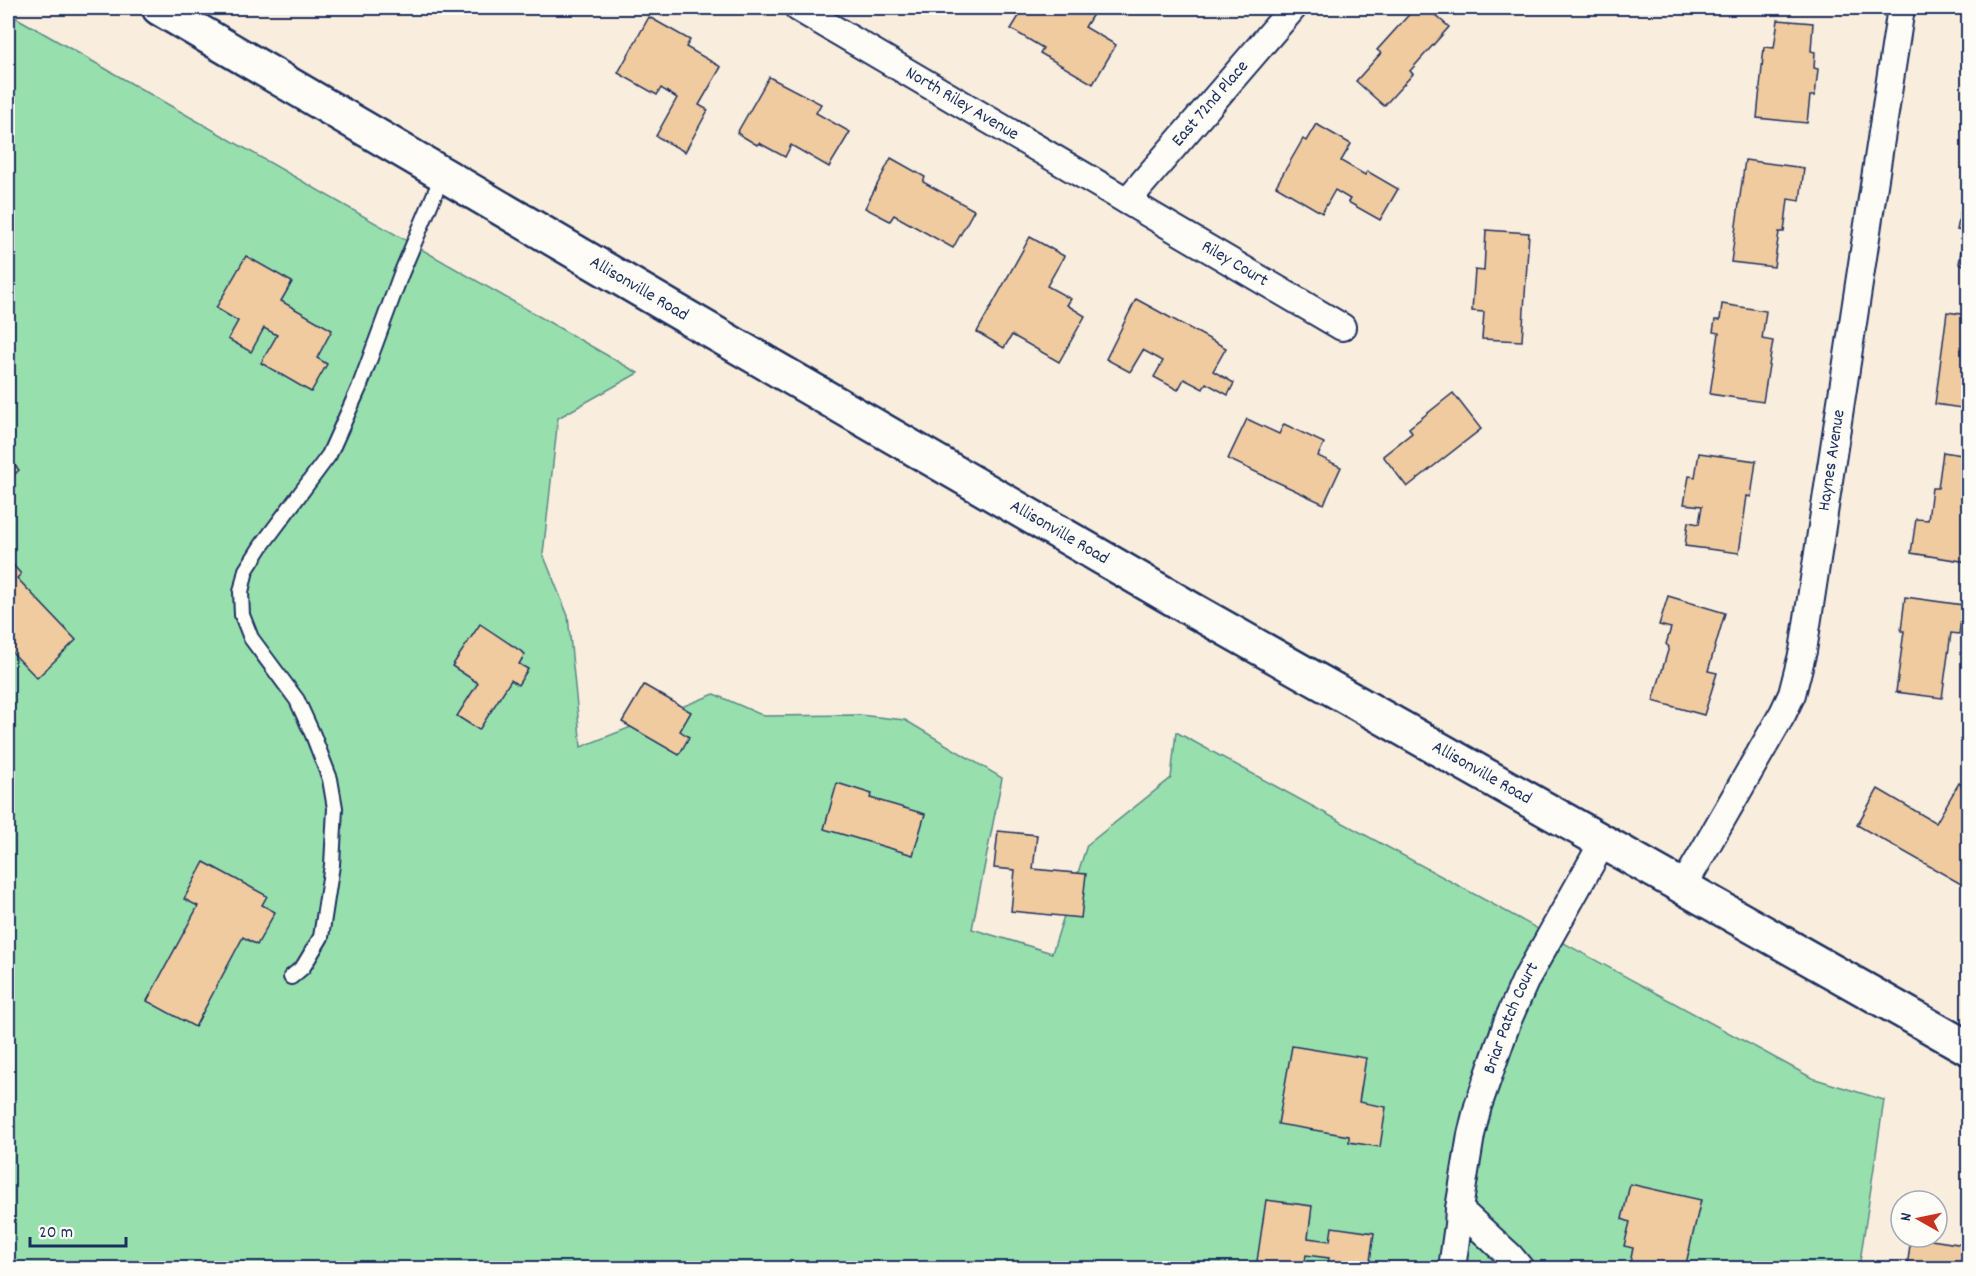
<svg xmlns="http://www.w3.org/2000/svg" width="1976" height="1276" viewBox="0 0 1976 1276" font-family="Dekko,sans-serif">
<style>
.green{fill:#97e0ae;stroke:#598886;stroke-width:1.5}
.building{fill:#f0cba0;stroke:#1b2f5e;stroke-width:1.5}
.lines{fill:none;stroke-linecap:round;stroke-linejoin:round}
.lane-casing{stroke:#1b2f5e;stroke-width:18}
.street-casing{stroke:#1b2f5e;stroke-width:30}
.secondary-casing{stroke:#1b2f5e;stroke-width:38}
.lane{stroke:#fdfcf7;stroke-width:14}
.street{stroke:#fdfcf7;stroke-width:26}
.secondary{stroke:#fdfcf7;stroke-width:33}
.labels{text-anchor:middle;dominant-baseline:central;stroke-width:4.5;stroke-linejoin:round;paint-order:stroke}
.street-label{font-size:18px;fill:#1b2f5e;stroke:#fdfcf7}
</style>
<rect width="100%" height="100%" fill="#f9eddd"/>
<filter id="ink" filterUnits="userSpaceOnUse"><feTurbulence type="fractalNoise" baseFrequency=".0167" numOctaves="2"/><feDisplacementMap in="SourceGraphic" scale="12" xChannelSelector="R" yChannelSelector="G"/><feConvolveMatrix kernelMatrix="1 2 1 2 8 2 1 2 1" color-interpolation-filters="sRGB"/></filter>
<g filter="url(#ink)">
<path class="green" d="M8,13L638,373L558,418L543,554L568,616L581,747L714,694L764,716L859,715L905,720L1002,778L972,929L1052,953L1087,845L1171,778L1176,732L1812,1078L1884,1100L1859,1268H8Z"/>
<g class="building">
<path d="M1024,8H1050L1058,12L1061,8H1088L1095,11L1085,27L1116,45L1093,84L1040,53L1043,48L1011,29Z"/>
<path d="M1415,8H1427L1449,27L1410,71L1413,74L1384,106L1356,81L1381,53L1377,50Z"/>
<path d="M649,17L690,40L686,47L721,67L699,105L708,110L685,152L656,136L677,98L661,88L657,95L618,73Z"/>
<path d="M1778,20L1813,23L1811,51L1815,52L1814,68L1818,69L1815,96H1810L1807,123L1757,118L1764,47L1774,48Z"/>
<path d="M769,77L821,104L816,113L850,132L829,167L791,145L785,157L759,143L757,145L737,133Z"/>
<path d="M1316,124L1351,144L1341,161L1365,175L1367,171L1398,189L1380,220L1348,202L1350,199L1335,190L1322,213L1276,186L1303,139L1306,141Z"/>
<path d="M891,158L925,177L923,182L974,210L953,248L894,215L890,221L865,208Z"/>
<path d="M1745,160L1804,168L1800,201L1788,199L1784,232H1779L1774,267L1731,262Z"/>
<path d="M1968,172V266L1959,264L1964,231L1957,230Z"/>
<path d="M1486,230L1529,233L1522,341L1482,339L1484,312L1472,311L1475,270L1484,271Z"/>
<path d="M1030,237L1064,256L1047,286L1071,299L1067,305L1085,316L1059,362L1012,335L1004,348L977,332Z"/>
<path d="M246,256L292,282L281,301L332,330L317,358L327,364L311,392L261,363L277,335L264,328L251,352L228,339L238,321L216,308Z"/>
<path d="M1136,299L1226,348L1213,371L1234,383L1228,395L1206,383L1203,389L1184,379L1178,390L1154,377L1163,361L1143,350L1130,372L1106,359Z"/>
<path d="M1722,304L1766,311L1762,339L1773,341L1763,402L1710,394L1719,333L1713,332L1715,320H1720Z"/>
<path d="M1947,312L1968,315V409L1935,404Z"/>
<path d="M1453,393L1481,429L1407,487L1383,456L1412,433L1409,428Z"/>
<path d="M1247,419L1279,434L1284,424L1324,443L1318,456L1341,467L1324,504L1228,459Z"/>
<path d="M1943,452L1968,456V562L1911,553L1916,519L1928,520L1932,488H1938Z"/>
<path d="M1699,453L1756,461L1751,497L1747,496L1739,553L1685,546L1688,522L1699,524L1702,506L1684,504L1689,476L1695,477Z"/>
<path d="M8,458L19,470L8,481Z"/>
<path d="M8,559L21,574L17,578L76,640L37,678L8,648Z"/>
<path d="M1668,596L1725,613L1708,671L1717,673L1704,715L1653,701L1669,647L1666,644L1671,628L1659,625Z"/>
<path d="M1905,597L1963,605L1959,634L1951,633L1942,698L1896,692L1904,631H1901Z"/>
<path d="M480,624L525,654L519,664L528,669L518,685L511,680L479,730L457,716L478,683L452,666Z"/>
<path d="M644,685L691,712L680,731L689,737L679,755L622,722Z"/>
<path d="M837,783L872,794L870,798L925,814L913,855L824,829Z"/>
<path d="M1959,783L1968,788V834L1966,838L1968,840V888L1857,825L1878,789L1936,823Z"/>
<path d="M998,831L1037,835L1033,869L1086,874L1081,918L1011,911L1015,870L994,868Z"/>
<path d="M204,862L267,896L262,905L275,912L257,945L243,937L195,1027L147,1001L198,906L184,899Z"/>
<path d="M1292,1046L1366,1058L1359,1102L1386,1107L1380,1147L1349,1142V1136L1278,1124Z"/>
<path d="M1630,1184L1701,1200L1685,1268H1629L1633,1248L1624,1246L1630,1222L1622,1219Z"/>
<path d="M1266,1200L1312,1206L1308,1238L1330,1241L1332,1227L1374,1233L1369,1268H1327L1329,1258L1306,1255L1304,1268H1256Z"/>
<path d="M1911,1237L1964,1245L1962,1260H1968V1268H1907Z"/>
</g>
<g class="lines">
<defs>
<path id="lane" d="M291,977L303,967L321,937L332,865L335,808L330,779L313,735L297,700L251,638L242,615L241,592L246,570L262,545L329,455L359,388L401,274L443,174"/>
<g id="street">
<path id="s1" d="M798,8L1342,327"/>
<path id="s2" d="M1127,201L1293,8"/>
<path id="s3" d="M1683,887L1783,713L1792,694L1803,651L1901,8"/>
<path d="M1459,1209L1510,1256L1520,1268"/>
<path id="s4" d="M1452,1268L1458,1225L1459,1209L1471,1135L1478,1106L1508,1020L1526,979L1603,842"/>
</g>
<g id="secondary">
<path id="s5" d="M159,8L678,312L1191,609L1968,1048"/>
</g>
</defs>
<use href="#lane" class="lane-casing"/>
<use href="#street" class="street-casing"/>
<use href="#secondary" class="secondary-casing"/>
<use href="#lane" class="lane"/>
<use href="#street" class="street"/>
<use href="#secondary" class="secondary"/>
</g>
</g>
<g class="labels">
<g class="street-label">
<text stroke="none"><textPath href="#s1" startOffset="190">North Riley Avenue</textPath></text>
<text stroke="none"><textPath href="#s2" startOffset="128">East 72nd Place</textPath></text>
<text stroke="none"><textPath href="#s1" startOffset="506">Riley Court</textPath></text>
<text stroke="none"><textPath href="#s5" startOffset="556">Allisonville Road</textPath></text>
<text stroke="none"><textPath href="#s3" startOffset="459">Haynes Avenue</textPath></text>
<text stroke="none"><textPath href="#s5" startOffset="1042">Allisonville Road</textPath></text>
<text stroke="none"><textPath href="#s5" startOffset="1528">Allisonville Road</textPath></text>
<text stroke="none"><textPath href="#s4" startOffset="258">Briar Patch Court</textPath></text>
</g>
</g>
<rect width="1976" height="1276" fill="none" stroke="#fdfcf7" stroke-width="30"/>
<rect x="15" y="15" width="1946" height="1246" fill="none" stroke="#1b2f5e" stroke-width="2" filter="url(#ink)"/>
<g transform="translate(1919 1219) rotate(279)"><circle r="28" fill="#fdfcf7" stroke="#a3aaba" stroke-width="1.5"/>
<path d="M0-4.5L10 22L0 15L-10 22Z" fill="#c8321e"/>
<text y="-9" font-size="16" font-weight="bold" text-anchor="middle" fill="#1b2f5e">N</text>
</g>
<path d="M30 1237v9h96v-9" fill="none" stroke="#1b2f5e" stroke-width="3"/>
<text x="39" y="1237" font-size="18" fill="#1b2f5e" stroke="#fdfcf7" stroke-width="4.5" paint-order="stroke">20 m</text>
</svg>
